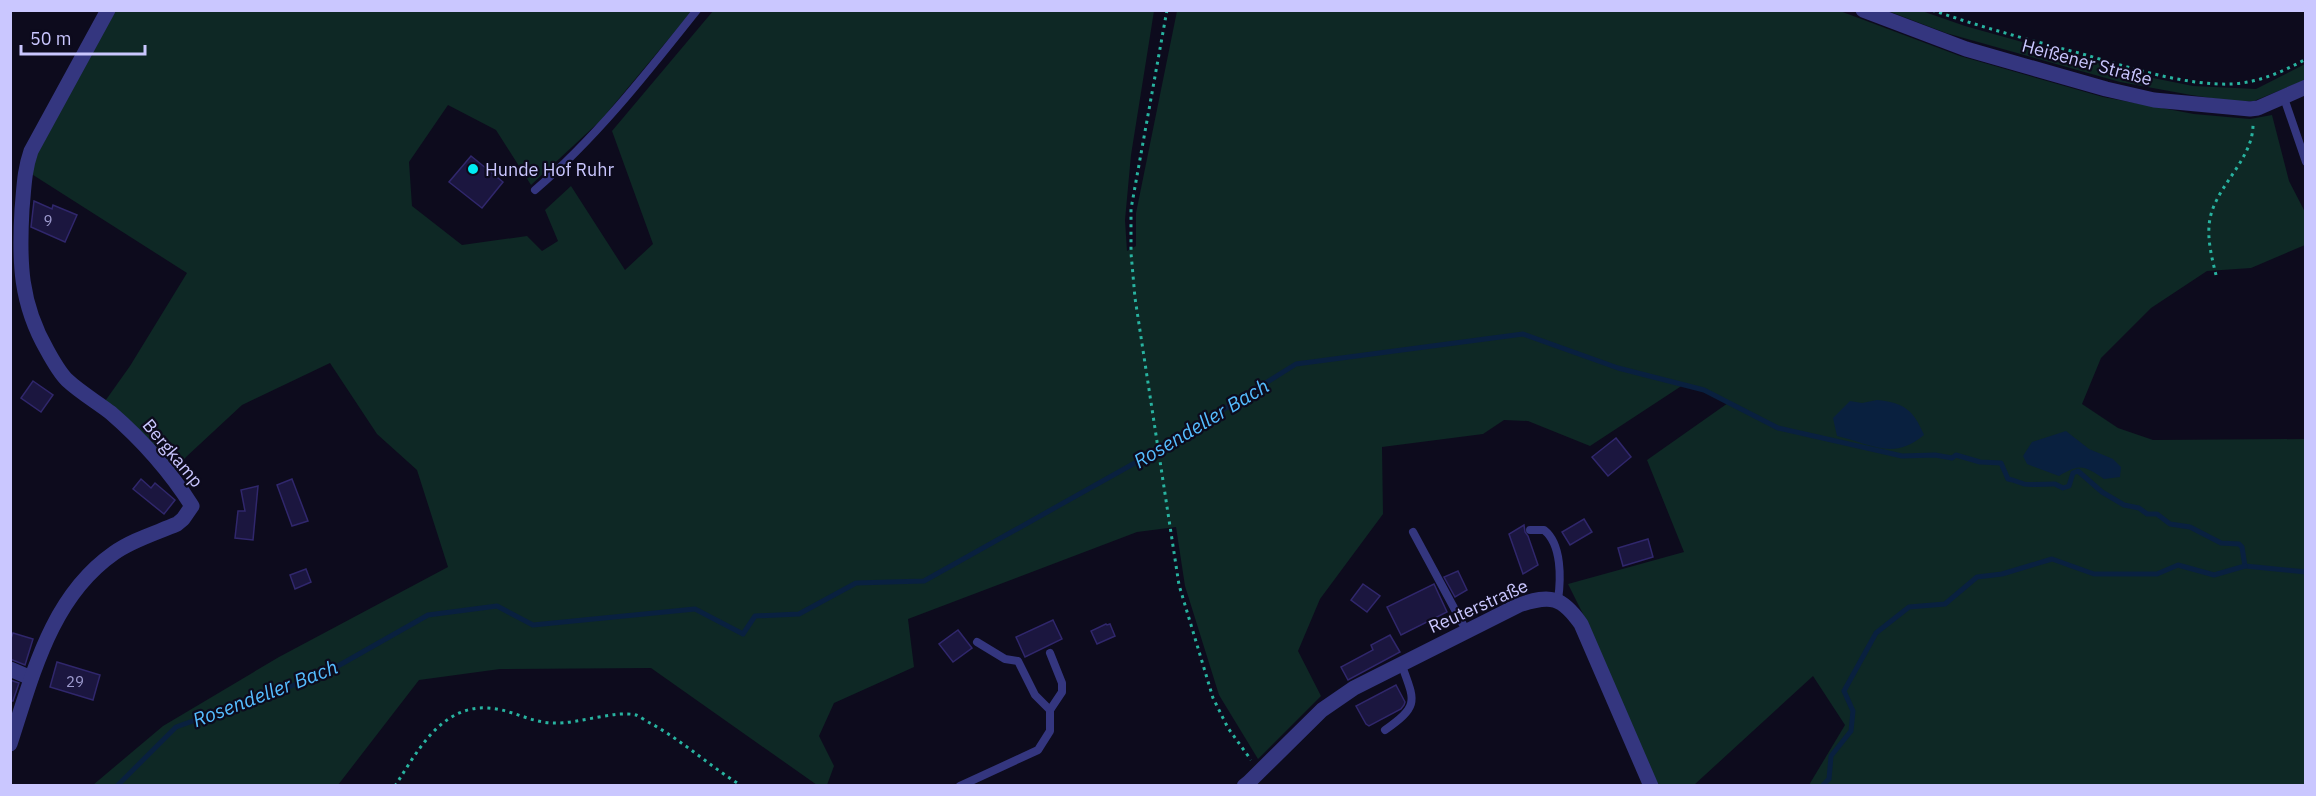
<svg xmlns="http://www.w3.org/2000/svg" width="2316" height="796" viewBox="0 0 2316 796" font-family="'IBM Plex Sans',sans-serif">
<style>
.green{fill:#0e2825}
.water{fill:#09203f}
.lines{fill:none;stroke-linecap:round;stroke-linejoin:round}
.stream{stroke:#09203f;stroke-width:5}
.building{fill:#1b163f;stroke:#30276c;stroke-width:1.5}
.path{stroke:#28b3a0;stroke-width:3;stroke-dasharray:3 4.5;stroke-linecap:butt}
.service{stroke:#34367f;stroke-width:8}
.minor{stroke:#34367f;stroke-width:15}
.tertiary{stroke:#34367f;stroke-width:15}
.poi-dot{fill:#00ecf2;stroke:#0d0b1d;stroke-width:2}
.labels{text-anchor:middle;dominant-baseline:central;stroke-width:4.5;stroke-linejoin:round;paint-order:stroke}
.number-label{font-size:15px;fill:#9e9bcf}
.street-label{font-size:18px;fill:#cac7ff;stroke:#0d0b1d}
.poi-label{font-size:18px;fill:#cac7ff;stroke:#0d0b1d;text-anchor:start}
.water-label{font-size:20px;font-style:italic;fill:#55bdff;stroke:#0d0b1d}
</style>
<rect width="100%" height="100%" fill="#0d0b1d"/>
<g class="green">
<path d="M116,10L692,11L601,120L531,185L496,130L448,105L409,162L412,206L462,245L527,236L542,251L558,241L545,210L571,186L625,270L653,244L612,131L713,11H1154L1131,155L1125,220L1127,251L1136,246V213L1177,11H1840L1960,56L2103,97L2194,114L2250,119L2272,115L2289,181L2305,212V245L2251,268L2207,271L2151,308L2101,358L2082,404L2118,428L2153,440L2305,439V785H1809L1845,725L1813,676L1694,785H1656L1588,624L1568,584L1684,552L1647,460L1728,403L1686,383L1590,446L1528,421L1504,420L1483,434L1382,447L1383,514L1320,599L1298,651L1321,696L1258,759L1219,695L1185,586L1176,527L1137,532L908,619L914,667L834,703L819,736L834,766L827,785H817L651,668L500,669L419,680L338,785H93L163,726L279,657L448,567L417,470L377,434L330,363L242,405L186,457L172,476L103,404L130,366L187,273L30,173L36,150Z"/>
<path d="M1888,11H1922L1965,26L2076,57L2148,77L2193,86L2256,89L2305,64V80L2254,101L2238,102L2191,95L2120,82L1946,33Z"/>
</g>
<g class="water">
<path d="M1877,400C1904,403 1913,409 1924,435C1893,461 1872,444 1837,436L1833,418L1850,401L1862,403Z"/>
<path d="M2066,431L2089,449L2113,459L2121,467L2120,477L2104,479C2084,466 2081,463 2059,476L2027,464L2023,456L2032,442Z"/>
</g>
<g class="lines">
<g class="stream">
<path d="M117,786L176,727L322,675L428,615L497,606L533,625L695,609L743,634L755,616L799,614L856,583L924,581L1167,445L1296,364L1523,334L1618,368L1704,390L1778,428L1902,456L1935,455L1952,458L1956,455L1980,462L2001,463L2008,479C2014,480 2018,482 2024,484C2026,485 2053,484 2055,484L2063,488L2069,486L2073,473L2078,471L2102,492L2124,505L2139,508L2147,514H2157L2170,524L2190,527L2221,543L2239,544L2242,547L2245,566L2306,572"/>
<path d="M1822,786L1829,779L1831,756L1851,731L1853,711L1844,691L1876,633L1909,607L1945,604L1977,577L2002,574L2052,559L2094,574H2157L2178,565L2214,575L2245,566"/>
</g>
</g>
<g class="building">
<path d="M471,156L503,182L482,208L449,182Z"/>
<path d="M34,201L52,209L53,205L77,215L65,242L31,227Z"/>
<path d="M33,381L53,395L41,412L21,398Z"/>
<path d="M1616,438L1631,457L1608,476L1592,457Z"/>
<path d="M141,479L151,488L155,483L175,500L164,514L133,489Z"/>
<path d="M292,479L308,521L292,526L277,485Z"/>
<path d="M258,486L253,540L235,538L238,511H245L241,490Z"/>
<path d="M1584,519L1592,532L1570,545L1562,532Z"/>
<path d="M1524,525L1525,532L1528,536L1538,565L1523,574L1509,534Z"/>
<path d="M1648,539L1653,557L1623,566L1618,548Z"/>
<path d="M306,569L311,582L295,589L290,575Z"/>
<path d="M1458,571L1467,590L1455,597L1444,577Z"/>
<path d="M1363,584L1380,596L1367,612L1351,600Z"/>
<path d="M1434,584L1447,612L1401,635L1387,607Z"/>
<path d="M1053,620L1062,639L1025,657L1016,637Z"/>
<path d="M1106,624L1107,625L1110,624L1115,636L1097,644L1091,631Z"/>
<path d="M958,630L972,648L953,662L939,644Z"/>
<path d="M13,633L33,639L25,665L10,659V641Z"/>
<path d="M1390,635L1400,652L1348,680L1341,667L1373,650L1371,645Z"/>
<path d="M57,662L100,675L93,700L50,687Z"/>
<path d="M10,680L19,683L13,701H10Z"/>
<path d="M1396,685L1405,702L1404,705L1401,709L1369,726L1366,724L1356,706Z"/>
</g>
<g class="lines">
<g class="path">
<path d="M1167,10L1131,209V253L1135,298L1179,585L1213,698L1228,728L1251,760"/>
<path d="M1932,10C1983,28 2034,41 2086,55C2130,68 2187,86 2233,84C2260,82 2282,72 2306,59"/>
<path d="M2216,275C2211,254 2205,232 2212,211C2222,181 2254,156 2253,123"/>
<path d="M395,786C417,752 441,705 488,708C511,709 531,723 554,723C578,724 615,710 636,715C641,717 647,722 652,724C684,742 711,767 742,786"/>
</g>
<g class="service">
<path d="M2284,98L2306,162"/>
<path d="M535,190C596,138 647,73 697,10"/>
<path d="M1530,530H1544C1562,544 1561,579 1558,600"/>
<path d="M1413,532L1467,632"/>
<path d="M977,642L1005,659L1018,661L1035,695L1050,710"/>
<path d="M1385,730C1420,705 1415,702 1401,663"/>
<path d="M960,786L1038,750L1050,731V710L1062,692V683L1050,653"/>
</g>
<g class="minor">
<path d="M10,669L31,678"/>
<path d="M10,744C33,674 51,597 114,553C132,540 156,533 177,524L183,519L192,506C171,473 141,439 111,413C97,402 81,393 67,380C59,372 53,361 47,350C20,303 19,262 22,209C24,189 24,171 31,151L108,10"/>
<path d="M1244,786L1249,782L1322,710L1354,688L1519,605C1551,594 1562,597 1581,624L1651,786"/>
</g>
<path class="tertiary" d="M1863,10L1966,49L2106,89L2154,100L2250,109L2258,108L2306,87"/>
</g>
<circle class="poi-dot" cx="473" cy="169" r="6"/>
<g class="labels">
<g class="number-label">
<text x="48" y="220">9</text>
<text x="75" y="681">29</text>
</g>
<g class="street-label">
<text transform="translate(2087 62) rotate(15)">Heißener Straße</text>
<text transform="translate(173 453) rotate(50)">Bergkamp</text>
<text transform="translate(1478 606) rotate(-24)">Reuterstraße</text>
</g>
<g class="poi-label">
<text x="485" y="169">Hunde Hof Ruhr</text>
</g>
<g class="water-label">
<text transform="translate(1201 423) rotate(-31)">Rosendeller Bach</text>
<text transform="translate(265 693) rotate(-21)">Rosendeller Bach</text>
</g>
</g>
<rect width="2316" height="796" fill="none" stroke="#cac7ff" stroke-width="24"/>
<path d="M21 45v9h124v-9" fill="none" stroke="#cac7ff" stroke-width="3"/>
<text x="30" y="45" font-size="18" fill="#cac7ff" stroke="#0d0b1d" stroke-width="4.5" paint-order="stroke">50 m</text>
</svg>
